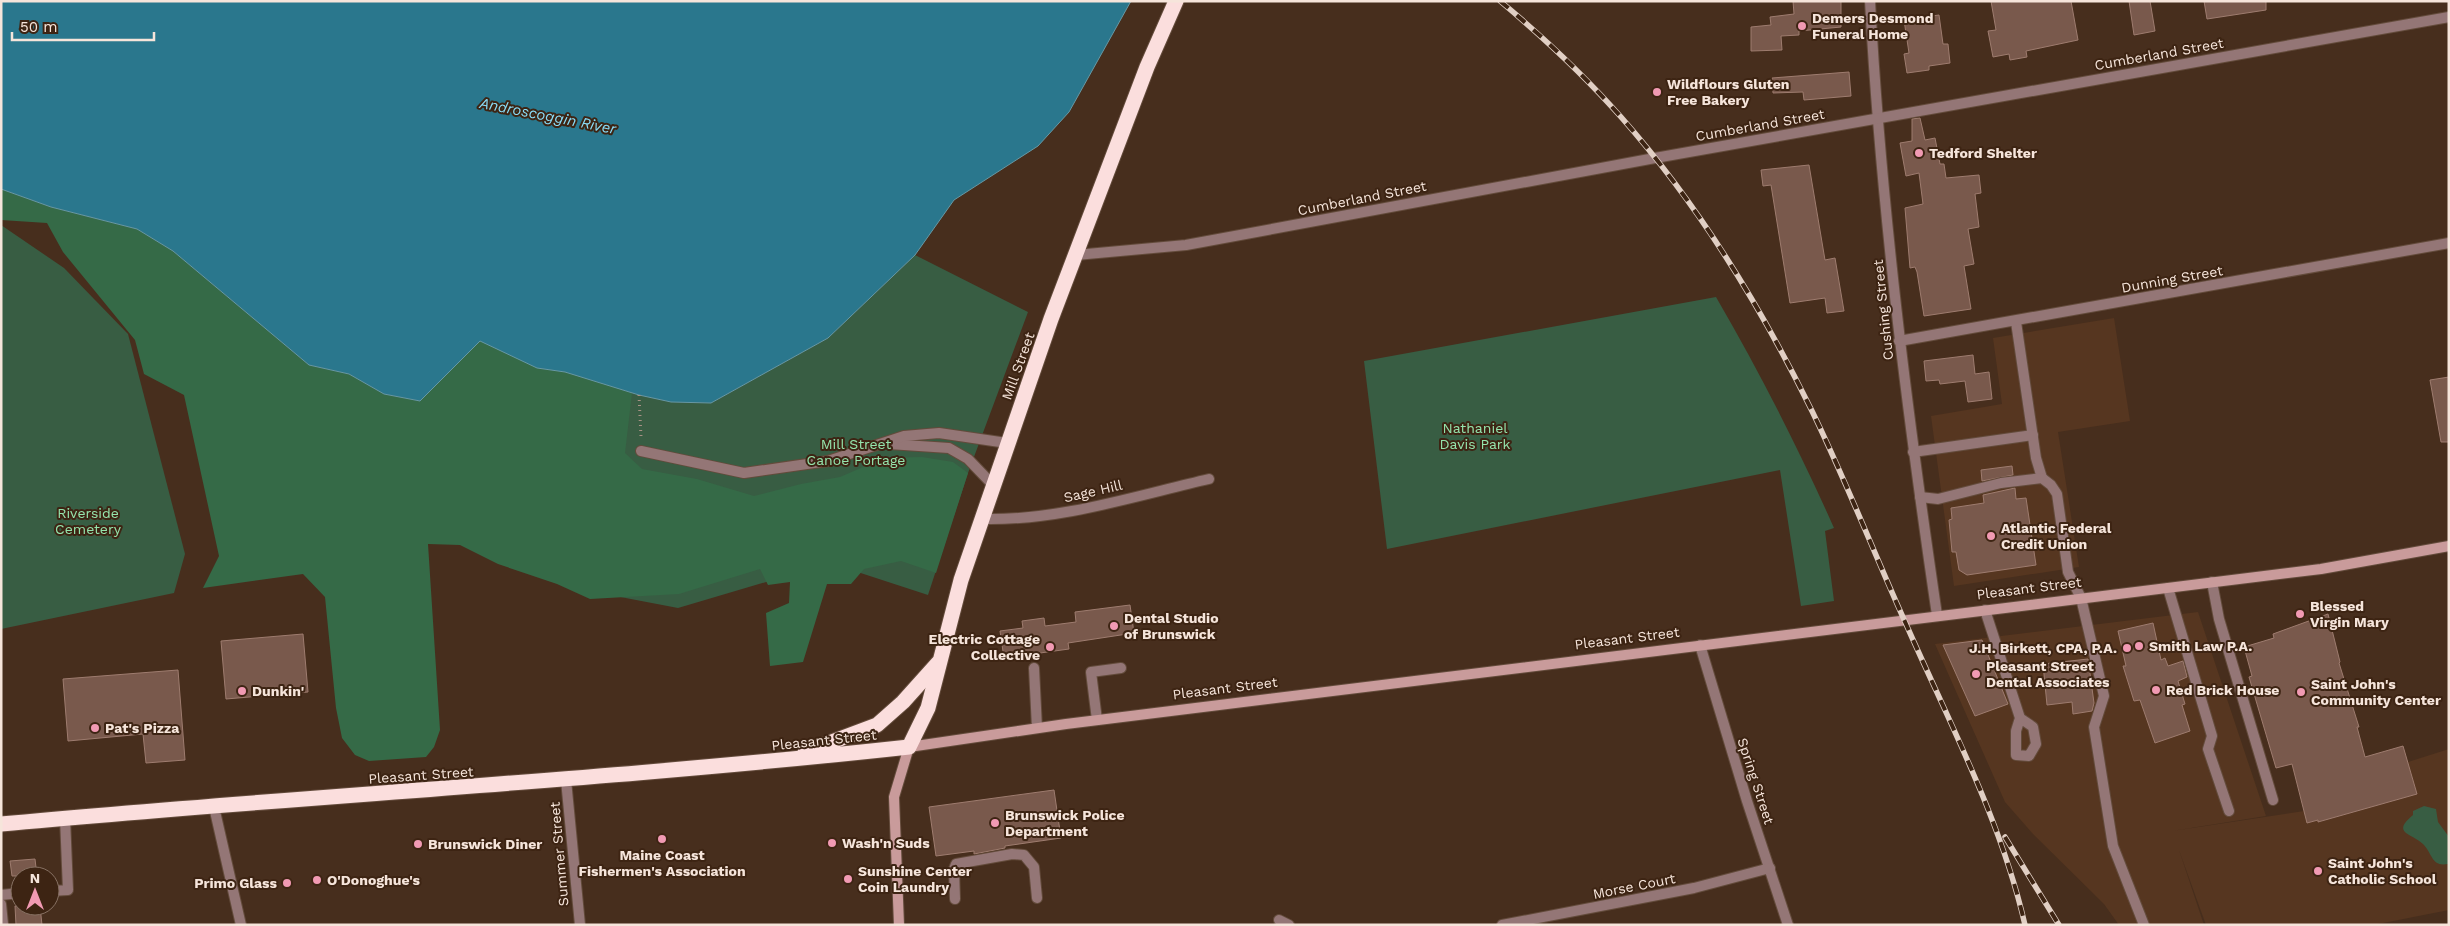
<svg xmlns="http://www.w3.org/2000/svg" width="2450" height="926" viewBox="0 0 2450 926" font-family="'Work Sans',sans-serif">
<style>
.built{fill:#563620}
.green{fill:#385d43}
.forest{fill:#356a47}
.water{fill:#2a778d;stroke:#6798a4}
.building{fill:#79594c;stroke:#9e7c6f}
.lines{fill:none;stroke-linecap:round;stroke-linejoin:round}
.lane-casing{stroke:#634b3b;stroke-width:12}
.street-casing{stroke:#634b3b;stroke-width:12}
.secondary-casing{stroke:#634b3b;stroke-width:12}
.highway-casing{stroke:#634b3b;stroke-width:17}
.path{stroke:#a79285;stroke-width:3;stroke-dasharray:1 4;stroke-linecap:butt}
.lane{stroke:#947676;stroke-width:10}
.street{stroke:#947676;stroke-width:10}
.secondary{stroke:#c99b9b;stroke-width:10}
.highway{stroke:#fbdedd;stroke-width:15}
.rail-casing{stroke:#e1cfc4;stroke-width:5.5}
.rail{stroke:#3d2413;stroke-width:4;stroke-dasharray:11;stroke-linecap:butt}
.poi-dot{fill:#f19ab3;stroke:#3d2413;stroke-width:2}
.labels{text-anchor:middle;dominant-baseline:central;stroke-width:4;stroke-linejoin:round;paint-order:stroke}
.poi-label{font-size:14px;font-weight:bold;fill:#f6e5db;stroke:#3d2413;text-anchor:start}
.street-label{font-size:14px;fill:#f6e5db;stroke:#3d2413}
.park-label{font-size:14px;fill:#95e5ad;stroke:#3d2413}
.water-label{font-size:15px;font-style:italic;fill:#8addf8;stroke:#3d2413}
</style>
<rect width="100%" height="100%" fill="#472e1d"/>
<g class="built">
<path d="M2114,318L2130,421L2058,432L2079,567L1954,586L1931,416L2002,404L1993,338Z"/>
<path d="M2198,612L2266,816L2172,831L2304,811L2307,823L2318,820L2319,822L2417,794L2408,762L2449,749V910L2373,925H2206L2179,850L2204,925H2119L2104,904L2033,834L2005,802L1935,644Z"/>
</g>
<g class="green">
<path d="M1,225L64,268L128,334L185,554L174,593L1,629Z"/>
<path d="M915,255L1028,312L968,473L928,595L830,563L678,608L589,591L480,341L507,353L639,395L671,402L711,403L828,338Z"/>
<path d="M1716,297C1760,373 1799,449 1834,528L1825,531L1834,601L1801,606L1780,470L1387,549L1364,361Z"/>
<path d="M2424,806L2436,809L2438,822L2449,837L2448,864C2431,867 2433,854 2423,844C2411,833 2391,833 2413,815V811Z"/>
</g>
<path class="forest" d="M1,189L51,207L137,229L173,251L309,365L349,374L384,394L420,401L480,341L537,368L565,372L632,393L625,453L642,469L697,479L754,496L801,484L840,477L884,458L922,457L953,462L968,473L936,573L901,561L864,569L851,584H827L803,662L770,666L766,613L789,603L790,582L768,585L760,569L679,594L590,599L557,584L498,564L460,545L428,544L440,730L434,747L426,757L369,761L355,755L342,738L336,708L325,597L303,574L203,588L219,556L184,395L144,374L135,340L63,252L47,223L1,220Z"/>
<path class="water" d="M1,1H1131L1069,112L1038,146L954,200L915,255L828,338L711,403L671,402L639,395L565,372L537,368L480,341L420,401L384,394L349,374L309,365L173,251L137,229L51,207L1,189Z"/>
<g class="building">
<path d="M1793,1H1841V27L1799,31V35L1781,36L1782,50L1751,51V27L1771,25L1770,17L1794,14Z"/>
<path d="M1991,1H2071L2078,40L2026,51L2027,57L2010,60L2009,54L1993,57L1988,31L1996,30Z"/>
<path d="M2129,1H2150L2155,31L2134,35Z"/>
<path d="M2204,1H2266V10L2207,19Z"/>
<path d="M1939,15L1943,44H1948L1950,63L1929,66V70L1907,73L1904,54L1909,53L1904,20Z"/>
<path d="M1849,72L1851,96L1804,100L1803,92L1773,93L1772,78Z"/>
<path d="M1920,118L1925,140L1935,138L1940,164H1944L1946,178L1979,175L1981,193L1975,194L1979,227L1968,229L1974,264L1964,266L1971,309L1924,316L1917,272L1915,267L1910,268L1905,208L1923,204L1919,173L1906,176L1900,143L1912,141V119Z"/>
<path d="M1809,165L1825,260L1835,258L1844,311L1827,313L1825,298L1790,303L1771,185L1763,186L1761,170Z"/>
<path d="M1973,355L1975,374L1989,372L1992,399L1968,402L1965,381L1940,384L1939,380L1926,381L1924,361Z"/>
<path d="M2449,377V442H2441L2430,380Z"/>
<path d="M2012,466L2013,475L1982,481L1981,470Z"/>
<path d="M2015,488L2016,499L2026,498L2036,565L1967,575L1959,570L1956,552H1952L1949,520L1952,519L1951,508L1984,503L1983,495Z"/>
<path d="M1130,605L1134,633L1068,643L1069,649L1004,658L1000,631L1023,628L1022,621L1044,618L1045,626L1076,622L1075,612Z"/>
<path d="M2328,614L2340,662L2339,663L2359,727H2357L2365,757L2403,746L2417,794L2318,822V820L2307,823L2292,764L2276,768L2249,677L2252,676L2244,647L2274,638L2273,634Z"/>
<path d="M2153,623L2161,660L2165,658L2168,666L2183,661L2187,677L2178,681L2185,704L2182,705L2190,731L2155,743L2140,700L2134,701L2123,666H2126L2118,631Z"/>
<path d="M303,634L308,692L226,699L221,641Z"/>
<path d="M1982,640L2008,704L1975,716L1943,645Z"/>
<path d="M2088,659L2094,703L2092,711L2073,714L2072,702L2047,705L2043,664Z"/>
<path d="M178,670L185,760L146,763L143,734L68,741L63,679Z"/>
<path d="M1054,790L1061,838L1005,846V848L974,854V851L936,856L929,807Z"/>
<path d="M35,859L37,876H12L10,861Z"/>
<path d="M15,906H40L42,925H16Z"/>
</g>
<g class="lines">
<defs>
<g id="lane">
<path d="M2016,322L2036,458L2042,478"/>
<path d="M889,444L949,448L968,459L994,486"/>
<path d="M641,451L744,473L828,461L904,436L939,433L1007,443"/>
<path d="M1913,452L2033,435"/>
<path d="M1920,497L1938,499L2001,483L2042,478L2051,485L2057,494L2068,572L2081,598L2104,696L2094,727L2113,846L2144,925"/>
<path d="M2212,582L2219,619L2273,800"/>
<path d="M2168,588L2212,736L2208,749L2229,811"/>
<path d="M1985,610L2020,718L2016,731V755L2029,756L2036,744L2033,727L2020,718"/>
<path d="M1034,668L1037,728"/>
<path d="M1097,720L1091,672L1121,668"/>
<path d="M50,891L68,890L65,818"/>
<path d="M1,895L20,893"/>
<path d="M955,899L954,869L956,864L1012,854L1024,855L1034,867L1037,898"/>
<path d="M1,904L3,924H1"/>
</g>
<g id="street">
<path d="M1870,1C1881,207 1907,411 1937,615"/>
<path d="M1076,255L1186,245L1655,158L2449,17"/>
<path d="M1899,341L2449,243"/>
<path d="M982,519C1059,521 1135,496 1209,479"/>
<path d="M1700,645L1747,801L1788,925"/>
<path d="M566,780L580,925"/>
<path d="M214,807L241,925"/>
<path d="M1279,920L1289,925"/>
<path d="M1502,925L1694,888L1770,868"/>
</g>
<path id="secondary" d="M899,925L894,797L909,747L1066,724L2321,569L2449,546"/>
<g id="highway">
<path d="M805,752L877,725L903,702L938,663"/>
<path d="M1,824C304,796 607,780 909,747L928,708L961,580L1051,319L1147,67L1176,1"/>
</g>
</defs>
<use href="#lane" class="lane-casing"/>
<use href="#street" class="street-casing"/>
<use href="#secondary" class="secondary-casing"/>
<use href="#highway" class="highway-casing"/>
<path class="path" d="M639,395L641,437"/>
<use href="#lane" class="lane"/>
<use href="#street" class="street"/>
<use href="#secondary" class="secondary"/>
<use href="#highway" class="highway"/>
<defs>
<g id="rail">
<path d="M1500,1C1543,37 1584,75 1621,117C1698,204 1761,307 1812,411C1846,481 1874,553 1906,624C1949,722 2001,820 2025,925"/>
<path d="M2005,837L2059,925"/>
</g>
</defs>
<use href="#rail" class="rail-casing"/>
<use href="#rail" class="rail"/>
</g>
<g class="poi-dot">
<circle cx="1802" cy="26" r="5"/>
<circle cx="1657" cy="92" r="5"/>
<circle cx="1919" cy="153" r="5"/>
<circle cx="1991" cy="536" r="5"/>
<circle cx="2300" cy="614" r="5"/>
<circle cx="1114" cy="626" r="5"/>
<circle cx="2139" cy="646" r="5"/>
<circle cx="1050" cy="647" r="5"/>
<circle cx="2127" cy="648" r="5"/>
<circle cx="1976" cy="674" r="5"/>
<circle cx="2156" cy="690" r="5"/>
<circle cx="242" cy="691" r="5"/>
<circle cx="2301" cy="692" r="5"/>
<circle cx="95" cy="728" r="5"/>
<circle cx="995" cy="823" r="5"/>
<circle cx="662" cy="839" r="5"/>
<circle cx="832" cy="843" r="5"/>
<circle cx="418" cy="844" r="5"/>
<circle cx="2318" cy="871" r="5"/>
<circle cx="848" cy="879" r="5"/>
<circle cx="317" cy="880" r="5"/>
<circle cx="287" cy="883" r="5"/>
</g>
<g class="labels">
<g class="poi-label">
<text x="1812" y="18">Demers Desmond<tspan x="1812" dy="16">Funeral Home</tspan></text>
<text x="1667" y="84">Wildflours Gluten<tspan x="1667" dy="16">Free Bakery</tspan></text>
<text x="1929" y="153">Tedford Shelter</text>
<text x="2001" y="528">Atlantic Federal<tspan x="2001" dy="16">Credit Union</tspan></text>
<text x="2310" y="606">Blessed<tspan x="2310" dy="16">Virgin Mary</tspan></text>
<text x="1124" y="618">Dental Studio<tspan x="1124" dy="16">of Brunswick</tspan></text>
<text x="1040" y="639" text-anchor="end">Electric Cottage<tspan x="1040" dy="16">Collective</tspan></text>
<text x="2149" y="646">Smith Law P.A.</text>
<text x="2117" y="648" text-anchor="end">J.H. Birkett, CPA, P.A.</text>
<text x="1986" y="666">Pleasant Street<tspan x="1986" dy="16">Dental Associates</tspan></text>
<text x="2311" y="684">Saint John's<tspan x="2311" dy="16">Community Center</tspan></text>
<text x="2166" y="690">Red Brick House</text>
<text x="252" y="691">Dunkin'</text>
<text x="105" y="728">Pat's Pizza</text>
<text x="1005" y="815">Brunswick Police<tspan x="1005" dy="16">Department</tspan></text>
<text x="842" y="843">Wash'n Suds</text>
<text x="428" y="844">Brunswick Diner</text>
<text x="662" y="855" text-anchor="middle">Maine Coast<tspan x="662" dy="16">Fishermen's Association</tspan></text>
<text x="2328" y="863">Saint John's<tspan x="2328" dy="16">Catholic School</tspan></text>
<text x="858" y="871">Sunshine Center<tspan x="858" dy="16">Coin Laundry</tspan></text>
<text x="327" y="880">O'Donoghue's</text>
<text x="277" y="883" text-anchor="end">Primo Glass</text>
</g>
<g class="street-label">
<text transform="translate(2159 54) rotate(-10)">Cumberland Street</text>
<text transform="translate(1760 125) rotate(-10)">Cumberland Street</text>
<text transform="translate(1362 198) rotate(-11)">Cumberland Street</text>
<text transform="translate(2172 279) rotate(-10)">Dunning Street</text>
<text transform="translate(1883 310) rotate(-96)">Cushing Street</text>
<text transform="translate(1018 366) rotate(-70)">Mill Street</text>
<text transform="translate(1093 491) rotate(-13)">Sage Hill</text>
<text transform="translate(2029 588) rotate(-7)">Pleasant Street</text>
<text transform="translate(1627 638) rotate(-7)">Pleasant Street</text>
<text transform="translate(1225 688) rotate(-7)">Pleasant Street</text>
<text transform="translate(824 740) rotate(-6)">Pleasant Street</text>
<text transform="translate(421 775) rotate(-4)">Pleasant Street</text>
<text transform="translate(1756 781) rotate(72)">Spring Street</text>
<text transform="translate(559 854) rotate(-95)">Summer Street</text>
<text transform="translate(1634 886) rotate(-11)">Morse Court</text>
</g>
<g class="park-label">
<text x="1475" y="428">Nathaniel<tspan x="1475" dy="16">Davis Park</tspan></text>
<text x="856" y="444">Mill Street<tspan x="856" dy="16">Canoe Portage</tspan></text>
<text x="88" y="513">Riverside<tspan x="88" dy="16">Cemetery</tspan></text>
</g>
<g class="water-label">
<text transform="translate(548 116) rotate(11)">Androscoggin River</text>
</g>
</g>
<rect width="2450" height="926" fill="none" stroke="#f6e5db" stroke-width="5"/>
<g transform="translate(35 891)"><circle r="24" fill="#3d2413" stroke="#877163"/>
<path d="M0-4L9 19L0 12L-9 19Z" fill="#f19ab3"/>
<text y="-8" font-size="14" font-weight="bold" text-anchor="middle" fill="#f6e5db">N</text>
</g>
<path d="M12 32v8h142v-8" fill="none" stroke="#f6e5db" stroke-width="2.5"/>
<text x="20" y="32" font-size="15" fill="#f6e5db" stroke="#3d2413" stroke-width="4" paint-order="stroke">50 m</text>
</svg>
